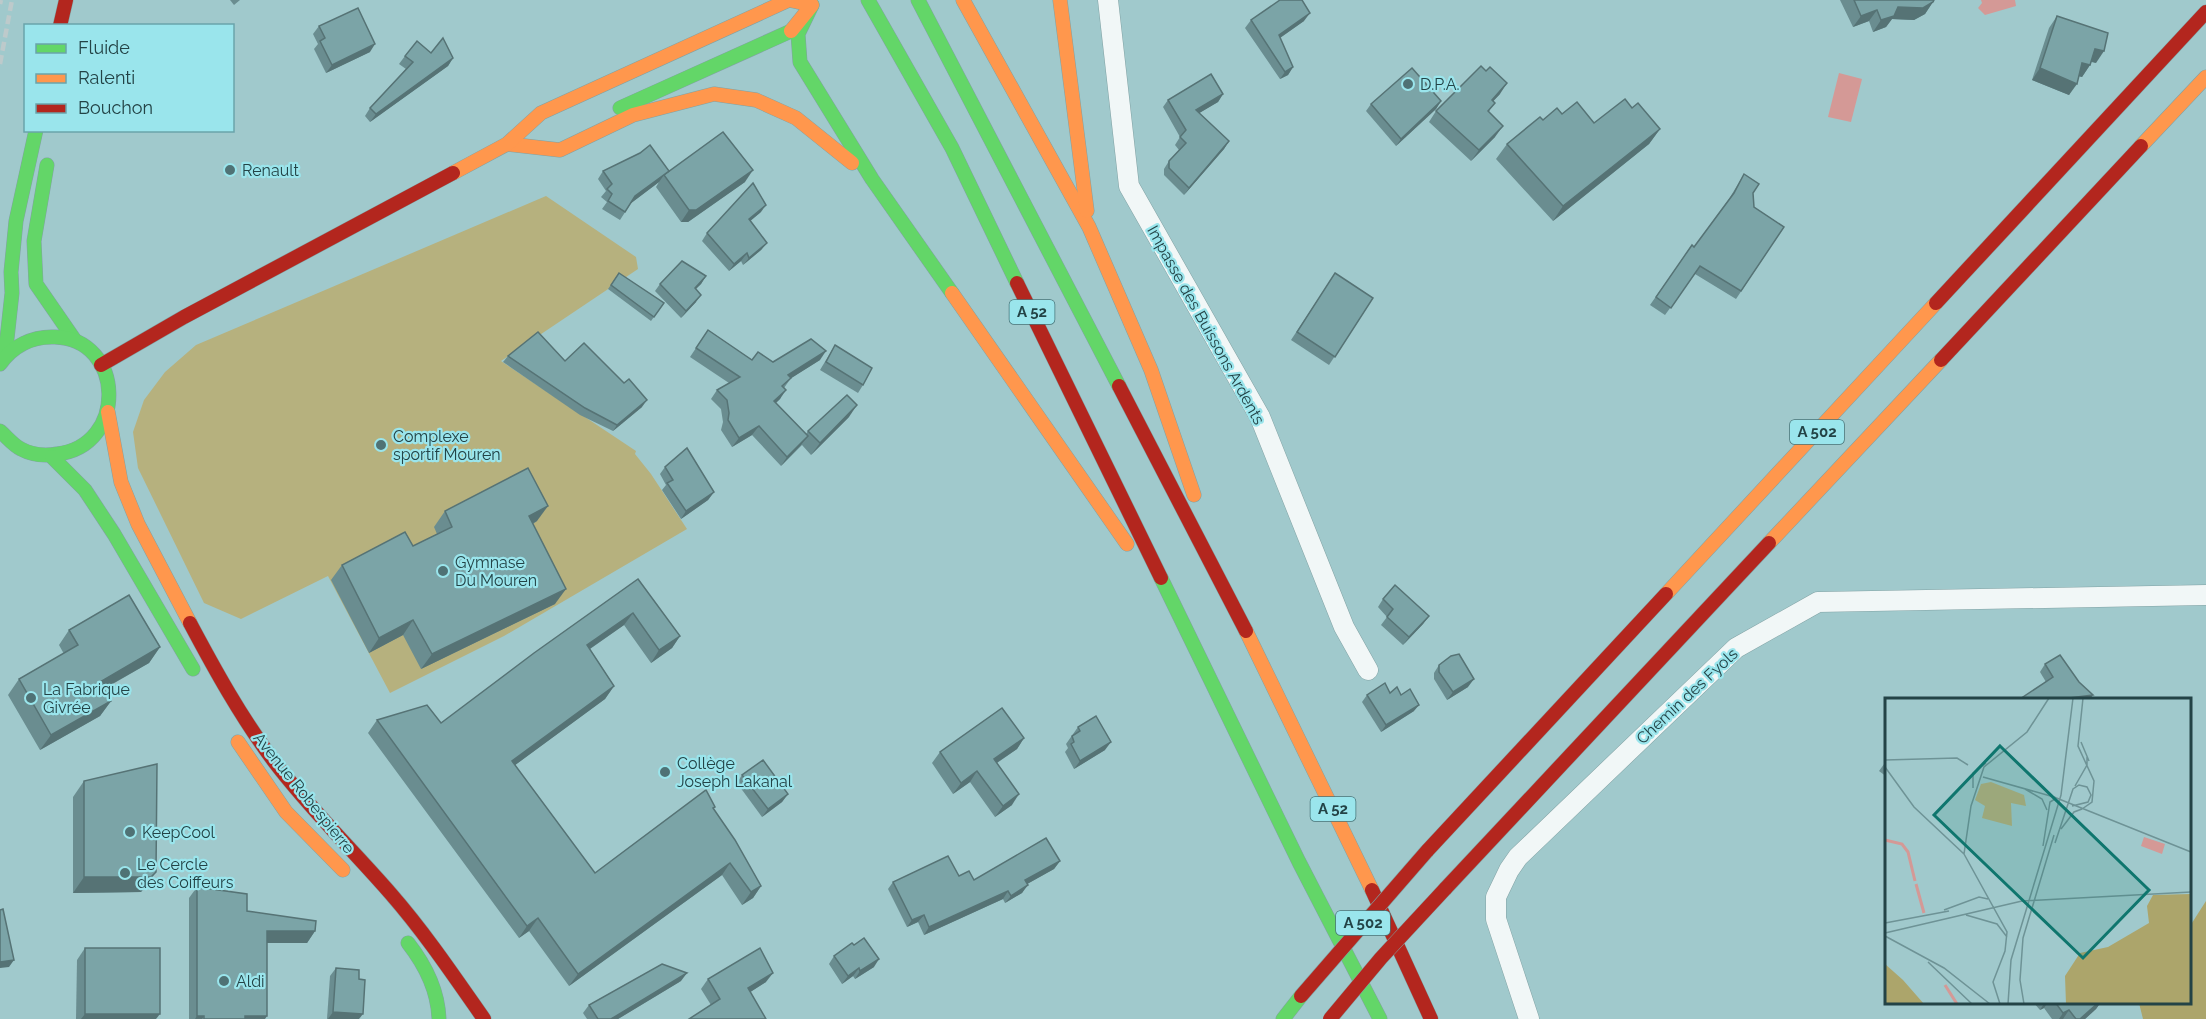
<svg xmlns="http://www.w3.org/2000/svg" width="2206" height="1019" viewBox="0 0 2206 1019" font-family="Raleway,sans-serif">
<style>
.green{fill:#b6b17e}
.forest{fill:#aca56b}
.water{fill:#d49996}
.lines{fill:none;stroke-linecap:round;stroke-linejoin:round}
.street-casing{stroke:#81a2a4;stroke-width:21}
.fast-casing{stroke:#81a2a4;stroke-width:15}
.slow-casing{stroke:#81a2a4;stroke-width:15}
.jam-casing{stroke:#81a2a4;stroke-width:15}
.street{stroke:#f1f7f7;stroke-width:20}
.fast{stroke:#63d668;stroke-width:14}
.slow{stroke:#ff974d;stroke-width:14}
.jam{stroke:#b3261e;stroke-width:14}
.rail{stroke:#bdcacb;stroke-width:4.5;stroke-dasharray:9 4.5;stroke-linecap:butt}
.jam-bridge-casing{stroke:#81a2a4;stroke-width:15;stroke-linecap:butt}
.jam-bridge{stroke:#b3261e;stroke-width:14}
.wall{fill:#6a8d90}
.shaded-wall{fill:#567375}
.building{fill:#7ba4a7;stroke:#567375;stroke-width:1.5}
.poi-dot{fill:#4f7275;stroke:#9ae5ec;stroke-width:2}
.labels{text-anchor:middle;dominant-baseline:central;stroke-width:4.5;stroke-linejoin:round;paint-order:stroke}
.shield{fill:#9ae5ec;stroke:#477478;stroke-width:1.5}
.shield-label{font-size:15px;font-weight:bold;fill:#234346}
.poi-label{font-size:16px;fill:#234346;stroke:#9ae5ec;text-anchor:start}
.street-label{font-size:16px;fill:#234346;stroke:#9ae5ec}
.inset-river{fill:none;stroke:#d49996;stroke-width:3}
.inset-road{fill:none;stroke:#6e9396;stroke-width:1.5}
.view{fill:#0f766e;fill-opacity:0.15;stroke:#0f766e;stroke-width:3}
.inset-edge{fill:none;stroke:#234346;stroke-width:3}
</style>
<rect width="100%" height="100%" fill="#a0c9cc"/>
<path class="green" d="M546,196L636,257L638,269L501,361L636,451L635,454L651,474L687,529L504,636L390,693L328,576L241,619L204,603L138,468L133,432L144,400L165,372L196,345Z"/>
<path class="forest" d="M2206,901V1019H2143L2139,1003L2190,1002V926Z"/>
<g class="water">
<path d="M1981,0H2015L2016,6L1985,15L1978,8L1982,3Z"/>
<path d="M1839,73L1862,79L1851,122L1828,117Z"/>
</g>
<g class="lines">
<defs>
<g id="street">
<path d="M1108,0L1129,186L1260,417L1344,627L1368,670"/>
<path d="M1529,1019L1496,919V897L1509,870L1518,857L1736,648L1818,602L2206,595"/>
</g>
<g id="fast">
<path d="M868,0L952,148L1017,283"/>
<path d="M918,0L1119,386"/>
<path d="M812,5L798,34L800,62L872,179L952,293"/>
<path d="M620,108L791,31"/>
<path d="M47,165L34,241L36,284L74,339"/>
<path d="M5,357L12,293L11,272L16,221L36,130"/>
<path d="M0,364C13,346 32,336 55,337C125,339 128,446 57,454C45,456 32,455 21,449C13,445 7,437 0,431"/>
<path d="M52,457L85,490L114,534L193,669"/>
<path d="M1161,578L1299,862L1380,1019"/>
<path d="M408,943C426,966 438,990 439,1019"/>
<path d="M1283,1019L1301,996"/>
</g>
<g id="slow">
<path d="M963,0L1089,227L1151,370L1194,495"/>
<path d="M1060,0L1087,211"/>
<path d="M507,144L560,150L633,115L714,94L756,100L796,118L852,163"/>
<path d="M2141,146L2206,77"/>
<path d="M453,173L507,144L541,113L789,0L812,5L791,31"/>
<path d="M952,293L1127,544"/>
<path d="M108,412L121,482L138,524L190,623"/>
<path d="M1769,543L1941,360"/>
<path d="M1666,594L1936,303"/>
<path d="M1246,631L1372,890"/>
<path d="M238,742L286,812L343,870"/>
</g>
<g id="jam">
<path d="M60,26L66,0"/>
<path d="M1017,283L1161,578"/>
<path d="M1936,303L2206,12"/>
<path d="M1941,360L2141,146"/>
<path d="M101,365L184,317L453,173"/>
<path d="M1119,386L1246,631"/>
<path d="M190,623C215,670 241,717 273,760C309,808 352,849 391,894C425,933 454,976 484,1019"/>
<path d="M1427,851L1666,594"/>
<path d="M1445,889L1769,543"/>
<path d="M1372,890L1431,1019"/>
</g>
</defs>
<use href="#street" class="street-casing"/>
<use href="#fast" class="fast-casing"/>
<use href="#slow" class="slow-casing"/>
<use href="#jam" class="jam-casing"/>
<use href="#street" class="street"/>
<use href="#fast" class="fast"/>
<use href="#slow" class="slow"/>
<use href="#jam" class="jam"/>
<g class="rail">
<path d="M0,4L1,0"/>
<path d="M0,64L12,0"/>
</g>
<defs>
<g id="jam-bridge">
<path d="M1301,996L1427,851"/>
<path d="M1330,1019L1381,958L1445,889"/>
</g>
</defs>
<use href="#jam-bridge" class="jam-bridge-casing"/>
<use href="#jam-bridge" class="jam-bridge"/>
</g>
<g class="wall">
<path d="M230,0H240L234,5Z"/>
<path d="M1840,0H1934L1925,14L1914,20L1892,19L1886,27L1873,32L1869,21L1853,27Z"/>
<path d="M2057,16L2096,63L2091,62L2090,65L2082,77L2079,76L2069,95L2032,80L2049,28Z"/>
<path d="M1251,20L1304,21L1280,38L1293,67L1288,75L1280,79L1245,28Z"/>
<path d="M319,26L370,52L326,73L314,49L318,44L313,34Z"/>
<path d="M431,53L453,58L448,66L370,122L365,116L370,108L406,69L399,64L405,56Z"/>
<path d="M1223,94L1218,102L1199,113L1229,141L1224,149L1184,195L1164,175V169L1169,161L1179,150L1175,145L1180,137L1163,107L1168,100Z"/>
<path d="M1500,94L1493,101L1489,112L1495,137L1471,161L1429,122L1436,111Z"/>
<path d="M1441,101L1436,109L1396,146L1366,111L1371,104Z"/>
<path d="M1632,108L1660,129L1649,144L1553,221L1496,159L1507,144L1543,120L1562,114L1594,123Z"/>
<path d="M603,171H669L745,182L688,222H681L656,187L659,182L631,203L620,220L602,209L607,202L601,197L606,191L598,179Z"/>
<path d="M1744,174L1753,193L1754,207L1784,227L1736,299L1695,274L1665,315L1650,305L1692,245L1694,247L1729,199Z"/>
<path d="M761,212L750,221L767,243L761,250L743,265L741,261L729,271L702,241L707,233Z"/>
<path d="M619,273L664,303L651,321L608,289Z"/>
<path d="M706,276L701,284L696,289V302L681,318L655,291L660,284Z"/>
<path d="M1330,281L1373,298L1329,365L1291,340Z"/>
<path d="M708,330L752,360L773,362L820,360L791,378L784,388L780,399L776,403L806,434L808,431L849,417L811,455L802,445L781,466L752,435L732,447L721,430L723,422L721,409L711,399L717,390L729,383L690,357Z"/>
<path d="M835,345L863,385L858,393L820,370Z"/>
<path d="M508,356L565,361L642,407L613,431L580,415L503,362Z"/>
<path d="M665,467L714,492L708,500L681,519L662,490L666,485L660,474Z"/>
<path d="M445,511L537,521L533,524L555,604L421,669L403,635L369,653L331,580L342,565L413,546L437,534L434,527Z"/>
<path d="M638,579L680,636L672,648L651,663L624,625L590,649L614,686L605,699L515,765L595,873L714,809L761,886L753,898L742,905L722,875L569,986L529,931L519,938L368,733L377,720L441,723Z"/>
<path d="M1383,599L1429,616L1423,624L1403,645L1381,625L1387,617L1378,607Z"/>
<path d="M69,630L160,647L149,663L104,689L111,701L100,716L40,750L8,695L19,679L64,654L59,645Z"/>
<path d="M2045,664L2079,682H2046L2040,672Z"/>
<path d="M1439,665L1468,687L1447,700L1434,679V673Z"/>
<path d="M1390,693L1401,695L1414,711L1381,732L1362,702L1367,695Z"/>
<path d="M1078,727L1105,750L1074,769L1065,752L1068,748L1066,744Z"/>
<path d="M1024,738L1017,749L997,763L1012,805L995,817L970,782L953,794L932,763L940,752Z"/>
<path d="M1887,760V777L1879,771Z"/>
<path d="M742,775L788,794L782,802L762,817L737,783Z"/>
<path d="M84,781L145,887L141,892L73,893V797Z"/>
<path d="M1060,861L1054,869L1027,884L1022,893L1005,903L1003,899L924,935L918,922L907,927L888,889L893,882L959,876L974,880Z"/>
<path d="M197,887L247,911L315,931L307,943H267L265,1019H189V898Z"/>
<path d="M85,948L156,1019H76L77,960Z"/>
<path d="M834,956L874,967L855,979L853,976L842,984L829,964Z"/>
<path d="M336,968L359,1019H327L330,976Z"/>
<path d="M708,979L766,982L750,992L711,1005L701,989Z"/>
<path d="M681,981L618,1019H587L583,1013L589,1005Z"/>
<path d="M2033,1002H2101L2096,1009L2085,1019H2052L2044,1008L2040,1010Z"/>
</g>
<g class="shaded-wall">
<path d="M1933,2L1925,14L1914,20L1892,19L1886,27L1873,32L1881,20L1898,7Z"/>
<path d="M1877,10L1869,21L1853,27L1861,16Z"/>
<path d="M1310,13L1304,21L1274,42L1279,35Z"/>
<path d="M375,44L370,52L326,73L332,65Z"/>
<path d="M2095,49L2104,51L2096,63L2087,60Z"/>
<path d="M453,58L448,66L370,122L376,114Z"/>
<path d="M2082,63L2090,65L2082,77L2074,75Z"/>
<path d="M1293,67L1288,75L1280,79L1285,72Z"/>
<path d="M2040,68L2077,84L2069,95L2032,80Z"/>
<path d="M1507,83L1500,94L1484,111L1492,100Z"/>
<path d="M1223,94L1218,102L1191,118L1196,110Z"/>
<path d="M1441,101L1436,109L1396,146L1401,139Z"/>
<path d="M1503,126L1495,137L1471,161L1479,150Z"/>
<path d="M1660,129L1649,144L1553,221L1563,206Z"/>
<path d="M1229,141L1224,149L1184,195L1189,188Z"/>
<path d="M753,170L745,182L688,222H681L689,210Z"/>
<path d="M664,175L659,182L630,204L635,196Z"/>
<path d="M766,205L761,212L743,227L749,219Z"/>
<path d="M767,243L761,250L743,265L749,258Z"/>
<path d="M747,253L741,261L729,271L734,264Z"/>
<path d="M706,276L701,284L689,295L695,288Z"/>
<path d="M701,295L696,302L681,318L686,311Z"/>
<path d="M826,351L820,360L782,384L788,375Z"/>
<path d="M786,390L780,399L768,410L774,401Z"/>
<path d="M647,400L642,407L613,431L617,425Z"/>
<path d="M857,405L849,417L811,455L820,443Z"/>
<path d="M759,426L752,435L732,447L739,438Z"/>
<path d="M808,436L801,445L781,466L787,457Z"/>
<path d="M714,492L708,500L681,519L686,511Z"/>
<path d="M548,506L537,521L518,531L529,516Z"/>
<path d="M566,589L555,604L421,669L432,654Z"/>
<path d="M633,613L624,625L578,657L587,645Z"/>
<path d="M1429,616L1423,624L1403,645L1409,637Z"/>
<path d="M413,620L403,635L369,653L379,638Z"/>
<path d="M680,636L672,648L651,663L659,650Z"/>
<path d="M160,647L149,663L89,697L100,682Z"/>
<path d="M1474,679L1468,687L1447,700L1453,692Z"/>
<path d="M614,686L605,699L503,774L512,761Z"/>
<path d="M2093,695L2090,699H2061Z"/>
<path d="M111,701L100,716L40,750L51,735Z"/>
<path d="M1419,705L1414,711L1381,732L1386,725Z"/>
<path d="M1024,738L1017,749L986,770L994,759Z"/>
<path d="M1111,742L1105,750L1074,769L1080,761Z"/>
<path d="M977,771L970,782L953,794L961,783Z"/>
<path d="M788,794L782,802L762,817L768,809Z"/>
<path d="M1019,794L1012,805L995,817L1003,806Z"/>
<path d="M1060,861L1054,869L1020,888L1025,880Z"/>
<path d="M730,863L722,875L569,986L578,974Z"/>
<path d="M156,872L141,892L73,893L84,877Z"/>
<path d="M1028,885L1022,893L1005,903L1011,896Z"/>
<path d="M761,886L753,898L742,905L751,892Z"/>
<path d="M1008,891L1003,899L924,935L929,927Z"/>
<path d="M924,915L918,922L907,927L912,920Z"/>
<path d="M538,918L529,931L519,938L527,926Z"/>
<path d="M267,931H315L307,943H259Z"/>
<path d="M879,959L874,967L855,979L860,971Z"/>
<path d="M14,960L9,967L0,968V962Z"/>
<path d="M859,968L853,976L842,984L848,976Z"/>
<path d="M687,973L681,981L618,1019H611Z"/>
<path d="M773,973L766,982L741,998L748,988Z"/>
<path d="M2045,1002H2048L2044,1008L2040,1010Z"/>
<path d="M2099,1002H2101L2096,1009L2085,1019H2080Z"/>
<path d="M2069,1010L2063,1019H2059L2063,1013Z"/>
<path d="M333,1012L363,1014L359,1019H328Z"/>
<path d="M85,1014H160L156,1019H81Z"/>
<path d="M197,1016H204L202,1019H195Z"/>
<path d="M245,1016H267L265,1019H244Z"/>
</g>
<g class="building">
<path d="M1280,0H1302L1310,13L1279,35L1293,67L1285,72L1251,20Z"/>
<path d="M1854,0H1934L1933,2L1923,8L1898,7L1894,16L1881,20L1877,10L1861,16Z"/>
<path d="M358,8L375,44L332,65L320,41L325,38L319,26Z"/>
<path d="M2057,16L2108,33L2104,51L2095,49L2090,65L2082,63L2077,84L2040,68Z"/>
<path d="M443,38L453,58L376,114L370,108L413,62L405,56L417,41L431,53Z"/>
<path d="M1481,66L1486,71L1490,67L1507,83L1492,100L1495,103L1488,111L1503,126L1479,150L1436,111Z"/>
<path d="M1412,68L1441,101L1401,139L1371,104Z"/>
<path d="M1211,74L1223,94L1196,110L1229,141L1189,188L1169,168V161L1186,143L1180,137L1186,130L1168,100Z"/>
<path d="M1625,99L1632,108L1638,103L1660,129L1563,206L1507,144L1540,117L1543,120L1557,108L1562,114L1577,102L1594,123Z"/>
<path d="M723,132L753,170L696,210H689L664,175Z"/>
<path d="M650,145L669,171L635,196L625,212L608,201L612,194L607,189L612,184L603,171L640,153Z"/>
<path d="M1744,174L1759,184L1753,193L1754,207L1784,227L1741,291L1700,266L1671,308L1656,297L1692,245L1694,247L1734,193Z"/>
<path d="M753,183L766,205L749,219L767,243L749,258L747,253L734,264L707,233Z"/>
<path d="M682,261L706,276L695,288L701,295L686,311L660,284Z"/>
<path d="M619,273L664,303L654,317L611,285Z"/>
<path d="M1335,273L1373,298L1335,357L1297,332Z"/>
<path d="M708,330L752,360L758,352L773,362L811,339L826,351L788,375L791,378L782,386L786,390L774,401L808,436L787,457L759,426L739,438L728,420L729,413L727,400L717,390L740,377L696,348Z"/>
<path d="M538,332L565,361L584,343L624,383L629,379L647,400L617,425L585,408L508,356Z"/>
<path d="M835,345L872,368L863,385L826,362Z"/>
<path d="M847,395L857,405L820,443L808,431Z"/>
<path d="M687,448L714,492L686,511L667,483L673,480L665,467Z"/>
<path d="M528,468L548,506L529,516L566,589L432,654L413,620L379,638L342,565L405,532L413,546L452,527L445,511Z"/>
<path d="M638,579L680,636L659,650L633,613L587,645L614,686L512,761L595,873L706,790L715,807L713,808L735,840L761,886L751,892L730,863L578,974L538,918L527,926L377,720L427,705L441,723L534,653Z"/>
<path d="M1395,585L1429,616L1409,637L1387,617L1393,609L1383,599Z"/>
<path d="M129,595L160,647L100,682L111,701L51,735L19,679L78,645L69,630Z"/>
<path d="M1459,654L1474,679L1453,692L1439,672V665L1451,656Z"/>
<path d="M2060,655L2079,682L2093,695L2061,699H2020L2053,677L2045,664Z"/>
<path d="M1385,683L1390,693L1397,687L1401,695L1410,689L1419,705L1386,725L1367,695Z"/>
<path d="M1002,708L1024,738L994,759L1019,794L1003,806L977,771L961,783L940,752Z"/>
<path d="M1096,716L1111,742L1080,761L1071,744L1074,742L1072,736L1080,731L1078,727Z"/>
<path d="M763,760L788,794L768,809L742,775Z"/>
<path d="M157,764L156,872L151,877H84V781Z"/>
<path d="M1046,838L1060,861L1025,880L1028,885L1011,896L1008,891L929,927L924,915L912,920L893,882L948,856L959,876L969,871L974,880Z"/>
<path d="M197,887L247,894V911L316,921L315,931H267V1016H245V1019H204V1016H197Z"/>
<path d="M3,909L14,960L0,962V910Z"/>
<path d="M864,938L879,959L860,971L859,968L848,976L834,956L852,943L854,945Z"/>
<rect x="85" y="948" width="75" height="66"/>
<path d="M760,948L773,973L748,988L766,1019H689L720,999L708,979Z"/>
<path d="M662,964L687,973L611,1019H598L589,1005Z"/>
<path d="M336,968L359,970V979L365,980L363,1014L333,1012Z"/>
<path d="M2055,1002H2099L2080,1019H2076L2069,1010L2063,1013Z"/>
</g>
<g class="poi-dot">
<circle cx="1408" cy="84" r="6"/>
<circle cx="230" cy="170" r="6"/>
<circle cx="381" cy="445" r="6"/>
<circle cx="443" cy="571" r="6"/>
<circle cx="31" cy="698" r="6"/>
<circle cx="665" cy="772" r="6"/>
<circle cx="130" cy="832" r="6"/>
<circle cx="125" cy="873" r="6"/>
<circle cx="224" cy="981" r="6"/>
</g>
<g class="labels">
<g class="shield">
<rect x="1009.5" y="300" width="45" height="24" rx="4.5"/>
<rect x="1790" y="420" width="54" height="24" rx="4.5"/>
<rect x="1310.5" y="797" width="45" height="24" rx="4.5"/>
<rect x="1336" y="911" width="54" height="24" rx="4.5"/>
</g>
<g class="shield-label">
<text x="1032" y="312">A 52</text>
<text x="1817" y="432">A 502</text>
<text x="1333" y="809">A 52</text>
<text x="1363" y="923">A 502</text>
</g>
<g class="poi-label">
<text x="1420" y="84">D.P.A.</text>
<text x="242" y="170">Renault</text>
<text x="393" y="436">Complexe<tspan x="393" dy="18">sportif Mouren</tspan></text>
<text x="455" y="562">Gymnase<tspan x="455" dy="18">Du Mouren</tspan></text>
<text x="43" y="689">La Fabrique<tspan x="43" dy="18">Givrée</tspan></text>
<text x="677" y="763">Collège<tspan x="677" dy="18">Joseph Lakanal</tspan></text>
<text x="142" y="832">KeepCool</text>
<text x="137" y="864">Le Cercle<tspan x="137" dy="18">des Coiffeurs</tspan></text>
<text x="236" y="981">Aldi</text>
</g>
<g class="street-label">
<text transform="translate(1206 325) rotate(61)">Impasse des Buissons Ardents</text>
<text transform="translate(1687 696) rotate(-43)">Chemin des Fyols</text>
<text transform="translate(304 793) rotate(51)">Avenue Robespierre</text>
</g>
</g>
<g transform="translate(1885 698)">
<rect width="306" height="306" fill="#a0c9cc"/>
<path d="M106,84L139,97L141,108L126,105L127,128L97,120L100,108L90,102L96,86Z" fill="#b6b17e"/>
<path d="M306,196V306H181L180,278L195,255L223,249L264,225L262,208L268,197ZM0,266L18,282L39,306H0Z" fill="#aca56b"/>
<path d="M259,139L280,146L277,156L256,148Z" fill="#d49996"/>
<path class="inset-river" d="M0,142L17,146L23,154L30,183M31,186L39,215M60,287L72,306"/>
<path class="inset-road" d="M196,44L204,63M0,62L72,60L83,67M0,69L29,109L79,156L86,108L99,69L142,34L164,0M98,79L169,99L306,154M190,88L202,67V59M88,90V75L101,65M140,91L157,101L162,112M197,111L207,104L209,83L193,48L198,0M176,131L189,114L197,111M170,145L188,91L194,87L202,89L206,97L203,104L187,108M158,148L165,104L170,101M79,156L122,234L120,253L108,284L115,306M59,212L94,199L103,201M81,217L112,226L122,239M0,225L64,213M0,235L137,203L306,194M0,238L59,270L105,306M43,264L87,306M123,306L126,262L176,97L188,0M139,306L135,282L138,240L169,137"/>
<path class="view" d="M115,48L264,192L198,260L49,117Z"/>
<rect width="306" height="306" class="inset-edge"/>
</g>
<rect x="24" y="24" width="210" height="108" fill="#9ae5ec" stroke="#6aa4aa" stroke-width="1.5"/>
<rect x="36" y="44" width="30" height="9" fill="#63d668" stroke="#6aa4aa" stroke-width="1.5"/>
<text x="78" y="54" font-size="18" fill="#234346">Fluide</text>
<rect x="36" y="74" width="30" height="9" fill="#ff974d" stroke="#6aa4aa" stroke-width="1.5"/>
<text x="78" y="84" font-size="18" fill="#234346">Ralenti</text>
<rect x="36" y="104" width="30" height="9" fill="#b3261e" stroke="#6aa4aa" stroke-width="1.5"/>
<text x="78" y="114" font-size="18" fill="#234346">Bouchon</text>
</svg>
